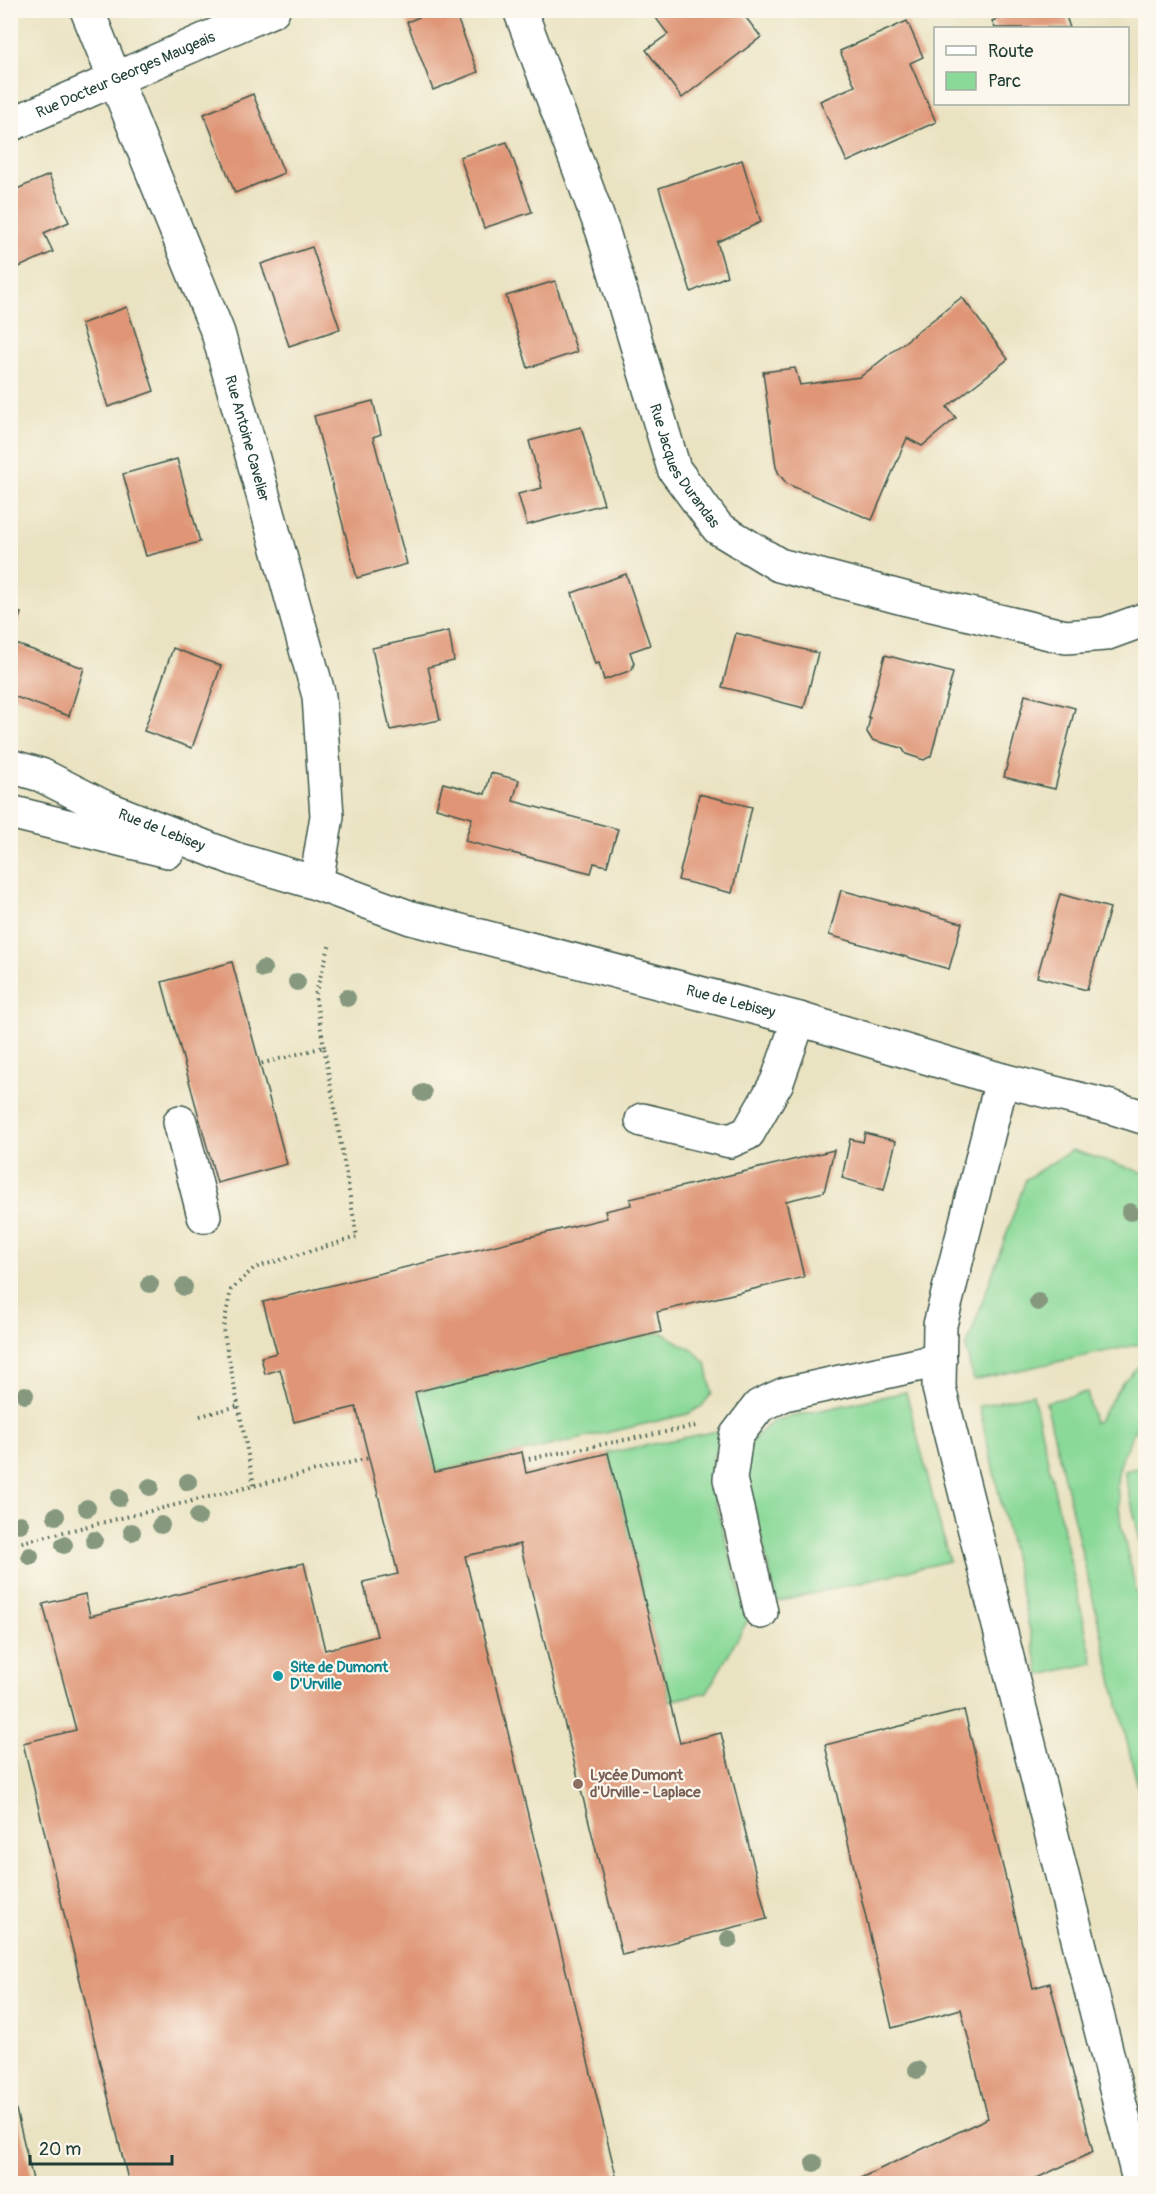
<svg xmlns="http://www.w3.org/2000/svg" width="1156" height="2194" viewBox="0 0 1156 2194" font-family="Pangolin,sans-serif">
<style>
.green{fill:#8ad998;stroke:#548b66;stroke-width:1.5}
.building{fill:#df9576}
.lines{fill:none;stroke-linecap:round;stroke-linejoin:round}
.minor-casing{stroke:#3d5649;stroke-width:36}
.path{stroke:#3d5649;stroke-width:4;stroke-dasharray:1.5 4.5;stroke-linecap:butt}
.minor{stroke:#fff;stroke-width:33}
.tree{fill:#86997f}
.culture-dot{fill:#0f9aa8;stroke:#fbf7ec;stroke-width:2}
.education-dot{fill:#8d6e63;stroke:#fbf7ec;stroke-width:2}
.labels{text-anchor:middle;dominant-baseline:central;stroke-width:4.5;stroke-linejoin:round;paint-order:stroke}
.street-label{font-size:15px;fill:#1f3d34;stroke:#fbf7ec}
.culture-label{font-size:15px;font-weight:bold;fill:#0d838f;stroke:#fbf7ec;text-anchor:start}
.education-label{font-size:15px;font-weight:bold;fill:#785e54;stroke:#fbf7ec;text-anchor:start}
</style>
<rect width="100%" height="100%" fill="#fbf7ec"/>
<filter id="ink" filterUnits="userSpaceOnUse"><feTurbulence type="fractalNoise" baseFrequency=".0167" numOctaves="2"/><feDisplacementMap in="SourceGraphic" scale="12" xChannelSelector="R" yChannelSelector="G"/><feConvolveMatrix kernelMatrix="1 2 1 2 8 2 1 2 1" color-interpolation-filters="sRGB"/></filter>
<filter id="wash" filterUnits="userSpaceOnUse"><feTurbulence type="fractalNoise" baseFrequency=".008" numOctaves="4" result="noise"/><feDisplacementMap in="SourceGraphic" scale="24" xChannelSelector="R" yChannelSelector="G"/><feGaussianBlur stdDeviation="1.35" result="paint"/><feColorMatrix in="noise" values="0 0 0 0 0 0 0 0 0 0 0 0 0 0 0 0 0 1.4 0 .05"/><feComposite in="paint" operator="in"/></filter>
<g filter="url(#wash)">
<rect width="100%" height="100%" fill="#eae3c2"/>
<g class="green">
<path d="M1072,1150L1145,1173V1343L973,1380L966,1348L1026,1179Z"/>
<path d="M661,1332L694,1351L706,1363L712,1393L702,1406L688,1414L435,1472L415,1392Z"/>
<path d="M1145,1359V1409L1123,1455L1118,1473L1117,1485L1121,1525L1145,1629V1817L1046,1402L1087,1392L1094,1423L1098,1421L1123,1382Z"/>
<path d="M906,1392L949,1561L777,1602L747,1478L748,1450L757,1435L775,1420Z"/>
<path d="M1033,1394L1093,1663L1040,1675L979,1406Z"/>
<path d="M722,1430C713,1453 710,1466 712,1491L748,1620L707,1692L670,1701L608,1453Z"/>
<path d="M1145,1466H1146L1145,1562L1124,1471Z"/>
</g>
<g id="blocks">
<g class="building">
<path d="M436,10H454L478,72L433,90L407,22Z"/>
<path d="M650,10H740L761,37L682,98L646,50L668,34Z"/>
<path d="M1021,10H1064L1070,28H995L992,21Z"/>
<path d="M907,21L923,57L910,63L936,122L847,162L820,101L855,86L840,51Z"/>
<path d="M253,94L284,173L235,193L204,114Z"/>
<path d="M507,142L532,212L484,228L460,157Z"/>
<path d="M742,160L761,222L717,242L727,276L691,292L659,188Z"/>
<path d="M49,175L69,222L44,233L53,252L10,271V192Z"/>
<path d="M312,247L340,329L289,346L261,264Z"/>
<path d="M555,281L577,352L528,368L506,296Z"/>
<path d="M962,297L1008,359L947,407L956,418L922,446L907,438L872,520L787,484L779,474L776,467L763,372L795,368L800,385L860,377Z"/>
<path d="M127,307L154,391L108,407L81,324Z"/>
<path d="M373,401L381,434L373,437L407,564L357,578L314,416Z"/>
<path d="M581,427L604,504L527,525L518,494L542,488L529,441Z"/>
<path d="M177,459L200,542L146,556L123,474Z"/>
<path d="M626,574L650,645L630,652L634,663L632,670L604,680L599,663L595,664L572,593Z"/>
<path d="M10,610L21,613L11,640H10Z"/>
<path d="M449,631L454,661L428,667L440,720L390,730L372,648Z"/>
<path d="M736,633L818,653L804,708L722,687Z"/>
<path d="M10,642L84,668L69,716L10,695Z"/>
<path d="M173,648L221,666L192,748L144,731Z"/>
<path d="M885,655L953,673L931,756L924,760L906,754L902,748L872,740L867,732L870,718L868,717Z"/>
<path d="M1025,695L1075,708L1055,789L1004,777Z"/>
<path d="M491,773L519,780L513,801L618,829L607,866L594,863L591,873L465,841L472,818L436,808L443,783L485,794Z"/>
<path d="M699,794L752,807L732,893L678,880Z"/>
<path d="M841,890L962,923L949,969L829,935Z"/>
<path d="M1060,894L1110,908L1087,990L1037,977Z"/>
<path d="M232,962L287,1164L217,1183L162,982Z"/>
<path d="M865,1133L896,1141L884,1190L842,1178L850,1139L863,1142Z"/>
<path d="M834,1150L824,1192L786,1201L804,1277L657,1312L661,1332L415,1392L435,1472L522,1452L526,1473L608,1453L680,1743L721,1733L767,1919L622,1955L520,1544L465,1556L618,2184H129L23,1743L76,1730L43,1604L85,1594L90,1616L304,1563L325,1650L377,1636L363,1582L398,1574L356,1407L294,1422L280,1369L265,1374L261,1357L277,1353L263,1302L607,1218L605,1211L631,1205L630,1199Z"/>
<path d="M964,1710L1033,1988L1050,1983L1093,2152L1024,2184H848L988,2118L961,2009L892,2028L825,1745Z"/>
<path d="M10,2089H11L34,2184H10Z"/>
</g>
</g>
</g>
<g filter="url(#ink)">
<use href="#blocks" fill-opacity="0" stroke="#3d5649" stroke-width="1.5"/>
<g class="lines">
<defs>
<g id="minor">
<path id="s1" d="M87,10L218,333L319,696L327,816L316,883"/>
<path id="s2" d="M520,10L603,232L674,469L718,528L779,565L907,599L1066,637L1105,634L1146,619"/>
<path id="s3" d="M10,125L273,10"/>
<path id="s4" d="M10,766L41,775L104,807L235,859L316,883L411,918L799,1019L1002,1080L1111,1107L1146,1118"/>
<path d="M10,812L168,851"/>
<path d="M1002,1080L940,1325L939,1388L1140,2184"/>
<path d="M642,1120L730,1141L748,1133L777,1082L799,1019"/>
<path d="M180,1122L204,1216"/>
<path d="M761,1612L730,1479L736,1436L759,1406L785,1394L940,1360"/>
</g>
</defs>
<use href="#minor" class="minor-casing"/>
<g class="path">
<path d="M324,1047L315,995L330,944"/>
<path d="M200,1416L238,1406"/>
<path d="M523,1460L696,1426"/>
<path d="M254,1485L223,1329L231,1290L254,1268L357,1237L324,1047L260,1064"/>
<path d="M10,1545L369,1458"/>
</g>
<use href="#minor" class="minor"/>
</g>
<g class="tree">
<circle cx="263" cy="969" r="9"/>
<circle cx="297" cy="982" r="9"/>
<circle cx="347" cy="998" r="9"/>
<circle cx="423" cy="1093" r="9"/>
<circle cx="1130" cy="1212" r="9"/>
<circle cx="150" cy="1284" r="9"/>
<circle cx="184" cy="1287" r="9"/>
<circle cx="1038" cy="1302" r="9"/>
<circle cx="25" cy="1395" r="9"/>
<circle cx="188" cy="1482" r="9"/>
<circle cx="150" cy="1487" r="9"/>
<circle cx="119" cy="1498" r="9"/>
<circle cx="87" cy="1508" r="9"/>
<circle cx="56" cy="1516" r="9"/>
<circle cx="198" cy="1517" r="9"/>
<circle cx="20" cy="1524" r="9"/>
<circle cx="161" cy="1525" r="9"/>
<circle cx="132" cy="1532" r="9"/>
<circle cx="94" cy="1540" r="9"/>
<circle cx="64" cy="1545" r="9"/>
<circle cx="30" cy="1556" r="9"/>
<circle cx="729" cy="1939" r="9"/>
<circle cx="917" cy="2070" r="9"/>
<circle cx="814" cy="2163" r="9"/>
</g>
</g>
<circle class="culture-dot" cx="278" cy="1676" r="6"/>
<circle class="education-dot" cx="578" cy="1784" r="6"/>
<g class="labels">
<g class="street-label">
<text stroke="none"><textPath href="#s3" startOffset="126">Rue Docteur Georges Maugeais</textPath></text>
<text stroke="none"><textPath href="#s1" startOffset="458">Rue Antoine Cavelier</textPath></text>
<text stroke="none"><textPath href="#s2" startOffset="486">Rue Jacques Durandas</textPath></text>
<text stroke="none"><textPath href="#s4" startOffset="165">Rue de Lebisey</textPath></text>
<text stroke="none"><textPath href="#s4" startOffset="760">Rue de Lebisey</textPath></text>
</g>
<g class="culture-label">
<text x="290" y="1667">Site de Dumont<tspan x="290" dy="17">D'Urville</tspan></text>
</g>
<g class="education-label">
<text x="590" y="1775">Lycée Dumont<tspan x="590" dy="17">d'Urville - Laplace</tspan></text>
</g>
</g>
<rect width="1156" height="2194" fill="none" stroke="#fbf7ec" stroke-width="36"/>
<rect x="934" y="27" width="195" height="78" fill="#fbf7ec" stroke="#a3ada2" stroke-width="1.5"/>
<rect x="946" y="46" width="30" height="9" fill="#ffffff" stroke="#a3ada2" stroke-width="1.5"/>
<text x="988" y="57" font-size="18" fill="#1f3d34">Route</text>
<rect x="946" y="72" width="30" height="18" fill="#8ad998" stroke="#a3ada2" stroke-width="1.5"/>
<text x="988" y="87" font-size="18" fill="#1f3d34">Parc</text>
<path d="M30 2155v9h142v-9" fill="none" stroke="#1f3d34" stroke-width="3"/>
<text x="39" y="2155" font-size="18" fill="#1f3d34" stroke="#fbf7ec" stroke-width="4.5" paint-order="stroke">20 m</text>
</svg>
